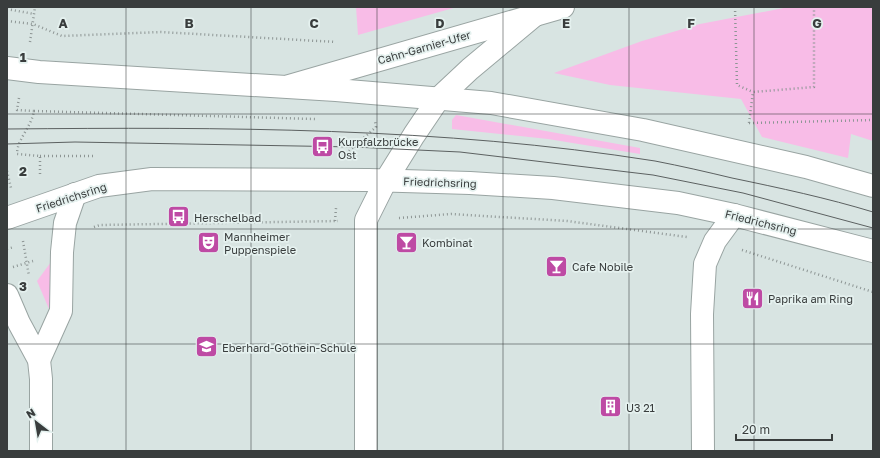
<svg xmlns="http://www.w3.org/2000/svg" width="880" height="458" viewBox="0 0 880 458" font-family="'Golos Text',sans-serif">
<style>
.green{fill:#f8bce7}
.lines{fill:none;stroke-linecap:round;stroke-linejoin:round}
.minor-casing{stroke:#99a4a2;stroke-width:24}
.major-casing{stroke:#99a4a2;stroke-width:24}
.path{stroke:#8d9594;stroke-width:2.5;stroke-dasharray:1 3;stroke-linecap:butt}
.minor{stroke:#fff;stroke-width:22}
.major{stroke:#fff;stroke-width:22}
.tram{stroke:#5c6161;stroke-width:1}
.grid{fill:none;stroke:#393d3d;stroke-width:1;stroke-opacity:0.55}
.labels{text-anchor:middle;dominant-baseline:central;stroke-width:3.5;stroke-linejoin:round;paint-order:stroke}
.street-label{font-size:11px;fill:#393d3d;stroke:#e5f1ef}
.poi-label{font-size:11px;fill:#393d3d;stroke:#e5f1ef;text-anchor:start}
.grid-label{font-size:13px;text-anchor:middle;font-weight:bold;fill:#393d3d;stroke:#e5f1ef;stroke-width:3.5;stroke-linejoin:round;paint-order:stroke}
</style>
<rect width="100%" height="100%" fill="#d8e4e2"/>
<g class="green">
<path d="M356,7H457L358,35Z"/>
<path d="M789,7H873V141L851,134L848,158L762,137L741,99L610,85L554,73L642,41L700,24Z"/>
<path d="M456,115L640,148V154L548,139L452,129V120Z"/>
<path d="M51,262L52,316L37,281Z"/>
</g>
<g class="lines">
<defs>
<g id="minor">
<path d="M289,86L563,7"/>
<path d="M7,295L19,323L39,360L41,379V451"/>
<path d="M39,360L61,311L62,252L65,223L75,194"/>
<path d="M366,451V220L386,180L414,135L439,98L470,69L536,14"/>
<path d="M703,451L702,314L705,264L715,241L734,215"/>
</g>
<g id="major">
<path d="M7,68L39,72L336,90L491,103L643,130L806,167L873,186"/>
<path d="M7,218L99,186L152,179L369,180L470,183L553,188L678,203L734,215L873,251"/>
</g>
</defs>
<use href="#minor" class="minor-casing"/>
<use href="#major" class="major-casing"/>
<g class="path">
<path d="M735,7L737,85L753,92"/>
<path d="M7,9L34,14"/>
<path d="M7,21L33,24L62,36L161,32L336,42"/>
<path d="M30,42L35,7"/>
<path d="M19,98L17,110L34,111C31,128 17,139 17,154L40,156V176"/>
<path d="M34,111L315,119"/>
<path d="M749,123L873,120"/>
<path d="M749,123L753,92L814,87V7"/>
<path d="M349,151L376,127L375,121"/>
<path d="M40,156H96"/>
<path d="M7,171L11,188"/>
<path d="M399,218L451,214L567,221L687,237"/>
<path d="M335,221L336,208"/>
<path d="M94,227L100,225L338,221"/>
<path d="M23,241L29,276"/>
<path d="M7,249L14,247"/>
<path d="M742,250L873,292"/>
<path d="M13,267L33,261"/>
</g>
<use href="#minor" class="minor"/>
<use href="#major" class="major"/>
<g class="tram">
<path d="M7,129C223,127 441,127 655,161C681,166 707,172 732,178C780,188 827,198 873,212"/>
<path d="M7,144L75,142L354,147L460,152L653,175L743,193L873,228"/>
</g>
</g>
<path class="grid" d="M126,7V451M251,7V451M377,7V451M503,7V451M629,7V451M754,7V451M7,114H873M7,229H873M7,344H873"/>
<defs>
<symbol id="bus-square" viewBox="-11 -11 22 22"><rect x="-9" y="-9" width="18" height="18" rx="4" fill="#be4aa4" stroke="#e5f1ef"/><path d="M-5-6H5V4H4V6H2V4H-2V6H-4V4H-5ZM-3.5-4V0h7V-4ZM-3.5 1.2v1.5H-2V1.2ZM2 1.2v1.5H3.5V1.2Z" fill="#fff"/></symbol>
<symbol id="theatre-square" viewBox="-11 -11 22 22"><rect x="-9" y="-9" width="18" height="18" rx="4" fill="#be4aa4" stroke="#e5f1ef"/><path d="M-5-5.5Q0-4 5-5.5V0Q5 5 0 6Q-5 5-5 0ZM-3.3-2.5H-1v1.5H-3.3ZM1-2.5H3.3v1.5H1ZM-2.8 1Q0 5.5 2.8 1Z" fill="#fff"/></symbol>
<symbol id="bar-square" viewBox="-11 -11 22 22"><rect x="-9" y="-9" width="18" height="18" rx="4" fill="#be4aa4" stroke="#e5f1ef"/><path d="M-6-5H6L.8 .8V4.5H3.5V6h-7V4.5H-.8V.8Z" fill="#fff"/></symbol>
<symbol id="restaurant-square" viewBox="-11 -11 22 22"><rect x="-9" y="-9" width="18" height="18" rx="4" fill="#be4aa4" stroke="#e5f1ef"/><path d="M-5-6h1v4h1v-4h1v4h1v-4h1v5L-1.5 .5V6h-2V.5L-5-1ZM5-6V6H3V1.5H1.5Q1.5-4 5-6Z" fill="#fff"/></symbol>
<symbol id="school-square" viewBox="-11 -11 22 22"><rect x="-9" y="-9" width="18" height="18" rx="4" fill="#be4aa4" stroke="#e5f1ef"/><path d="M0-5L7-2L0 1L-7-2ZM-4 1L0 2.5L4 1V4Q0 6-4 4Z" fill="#fff"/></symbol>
<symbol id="building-square" viewBox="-11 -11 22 22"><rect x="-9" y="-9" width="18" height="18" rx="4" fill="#be4aa4" stroke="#e5f1ef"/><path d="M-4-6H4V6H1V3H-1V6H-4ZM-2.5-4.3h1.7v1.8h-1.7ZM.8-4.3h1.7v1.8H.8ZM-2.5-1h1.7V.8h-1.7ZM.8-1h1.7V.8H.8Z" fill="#fff"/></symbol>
</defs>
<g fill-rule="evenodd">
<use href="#bus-square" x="310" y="134" width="25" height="25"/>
<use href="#bus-square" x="166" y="204" width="25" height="25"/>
<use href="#theatre-square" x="196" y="230" width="25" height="25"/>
<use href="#bar-square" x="394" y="230" width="25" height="25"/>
<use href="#bar-square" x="544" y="254" width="25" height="25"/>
<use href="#restaurant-square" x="740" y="286" width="25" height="25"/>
<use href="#school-square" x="194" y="334" width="25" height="25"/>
<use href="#building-square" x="598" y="394" width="25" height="25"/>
</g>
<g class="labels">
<g class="street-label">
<text transform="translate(424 47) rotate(-16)">Cahn-Garnier-Ufer</text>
<text transform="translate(440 182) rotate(2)">Friedrichsring</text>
<text transform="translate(71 197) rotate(-18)">Friedrichsring</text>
<text transform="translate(761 222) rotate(14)">Friedrichsring</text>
</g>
<g class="poi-label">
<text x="338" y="141">Kurpfalzbrücke<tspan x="338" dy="13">Ost</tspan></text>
<text x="194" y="217">Herschelbad</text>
<text x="224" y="236">Mannheimer<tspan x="224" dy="13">Puppenspiele</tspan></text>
<text x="422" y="242">Kombinat</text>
<text x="572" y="266">Cafe Nobile</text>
<text x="768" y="298">Paprika am Ring</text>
<text x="222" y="347">Eberhard-Gothein-Schule</text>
<text x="626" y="407">U3 21</text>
</g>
</g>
<g class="grid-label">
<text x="63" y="28">A</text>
<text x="189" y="28">B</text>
<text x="314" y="28">C</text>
<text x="440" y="28">D</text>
<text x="566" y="28">E</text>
<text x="691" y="28">F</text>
<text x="817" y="28">G</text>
<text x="23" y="62">1</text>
<text x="23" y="176">2</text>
<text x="23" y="291">3</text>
</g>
<rect width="880" height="458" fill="none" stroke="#393d3d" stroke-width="16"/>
<g transform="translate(36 422) rotate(329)" stroke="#e5f1ef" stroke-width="3" paint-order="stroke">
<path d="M0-3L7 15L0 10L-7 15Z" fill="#393d3d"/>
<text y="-6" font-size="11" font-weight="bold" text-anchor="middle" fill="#393d3d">N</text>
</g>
<path d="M736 434v6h96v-6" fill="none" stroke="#393d3d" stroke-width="2"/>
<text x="742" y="434" font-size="12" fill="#393d3d" stroke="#e5f1ef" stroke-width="3" paint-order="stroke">20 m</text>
</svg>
